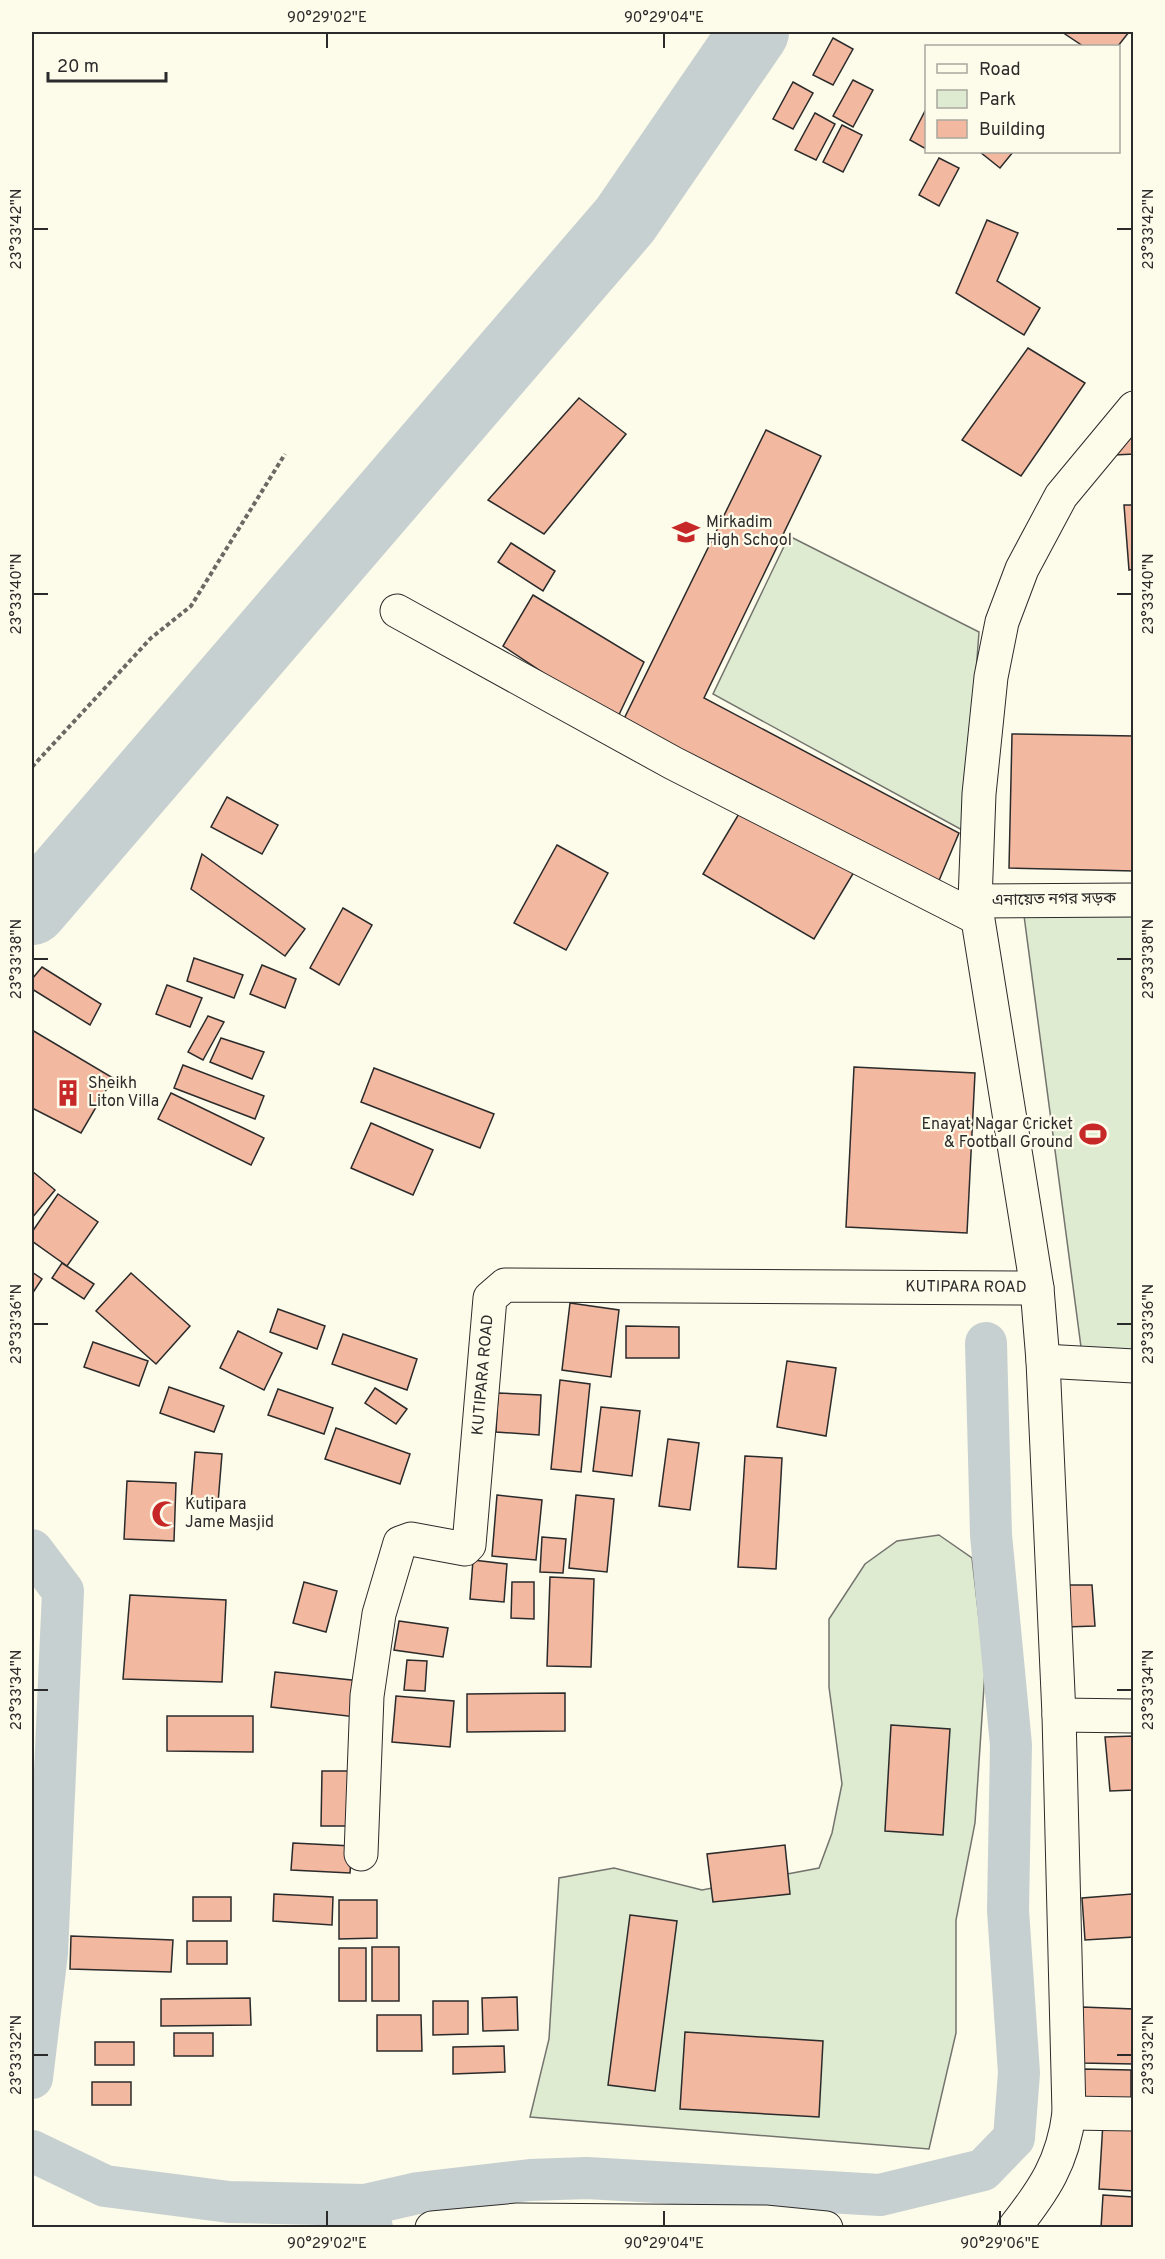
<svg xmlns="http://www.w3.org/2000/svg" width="1165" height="2259" viewBox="0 0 1165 2259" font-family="Overpass,'Noto Sans Bengali',sans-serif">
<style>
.green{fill:#deebd1;stroke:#74746e;stroke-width:1.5}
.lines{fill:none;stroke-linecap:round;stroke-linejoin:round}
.canal{stroke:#c7d0d0;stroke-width:42}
.river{stroke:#c7d0d0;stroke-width:70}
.building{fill:#f2b8a0;stroke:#2b2b2b;stroke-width:1.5}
.minor-casing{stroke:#2b2b2b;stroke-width:35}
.path{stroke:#6a6964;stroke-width:4;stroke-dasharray:4.5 3;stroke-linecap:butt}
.minor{stroke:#fdfbea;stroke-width:33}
.ticks{fill:none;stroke:#2b2b2b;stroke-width:2}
.labels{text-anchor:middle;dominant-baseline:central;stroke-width:4.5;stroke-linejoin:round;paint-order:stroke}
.poi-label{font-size:16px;fill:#2b2b2b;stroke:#fdfbea;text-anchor:start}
.street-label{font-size:16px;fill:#2b2b2b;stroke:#fdfbea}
.neatline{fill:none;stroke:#2b2b2b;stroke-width:2}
.ticks-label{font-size:15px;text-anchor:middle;fill:#2b2b2b}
</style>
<rect width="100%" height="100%" fill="#fdfbea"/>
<g class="green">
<path d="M789,536L979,632L964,831L713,694Z"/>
<path d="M1023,908L1133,909V1360L1083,1362Z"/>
<path d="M939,1535L972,1558L985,1671L975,1823L956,1920V2033L929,2149L530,2117L549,2039L559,1878L614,1868L702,1890L819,1868L832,1833L842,1784L829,1687V1619L865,1564L897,1541Z"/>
</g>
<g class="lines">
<g class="canal">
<path d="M32,1550L63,1591L47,1953L32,2078"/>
<path d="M32,2151L105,2186L229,2202L365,2205L372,2228"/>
<path d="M365,2205L418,2193L530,2180L587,2178L880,2195L983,2170L1014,2138L1019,2073L1008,1910L1011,1745L991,1535L986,1343"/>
</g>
<path class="river" d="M32,910L625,220L754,32"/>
</g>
<g class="building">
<path d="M1062,32H1129L1118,46H1083Z"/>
<path d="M833,38L853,49L833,85L813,75Z"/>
<path d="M853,80L873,90L853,127L833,116Z"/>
<path d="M793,82L813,93L793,129L773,119Z"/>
<path d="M926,109V149L910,140Z"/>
<path d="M815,113L835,124L816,160L795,150Z"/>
<path d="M842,125L862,135L843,172L823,162Z"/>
<path d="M980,152H1013L1000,168Z"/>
<path d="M939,158L959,168L939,206L919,195Z"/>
<path d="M987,220L1018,233L997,281L1040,308L1024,335L956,293Z"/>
<path d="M1028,348L1085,383L1021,476L962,440Z"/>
<path d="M579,398L626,434L544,534L488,500Z"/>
<path d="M766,430L821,456L704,698L959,833L935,890L620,727Z"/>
<path d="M1134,433V454L1115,455Z"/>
<path d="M1124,505H1134V569L1129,570Z"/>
<path d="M511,543L555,571L543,591L498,562Z"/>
<path d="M533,595L644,662L616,721L503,646Z"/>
<path d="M1012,734L1134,736V871L1009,868Z"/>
<path d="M227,797L278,825L262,854L211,827Z"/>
<path d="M743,807L854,872L814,939L703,874Z"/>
<path d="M557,845L608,873L566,950L514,923Z"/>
<path d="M202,854L305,929L285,956L191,889Z"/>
<path d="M343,908L372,925L339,985L310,968Z"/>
<path d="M194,958L243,975L234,998L187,981Z"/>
<path d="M262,965L296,979L285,1008L250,994Z"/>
<path d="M42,967L101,1004L90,1025L32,989V979Z"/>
<path d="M167,985L202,998L190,1027L156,1014Z"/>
<path d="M208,1016L224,1022L203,1060L188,1052Z"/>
<path d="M32,1030L113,1078L81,1133L32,1108Z"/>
<path d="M221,1038L264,1052L252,1079L210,1062Z"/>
<path d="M183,1065L264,1096L255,1119L174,1088Z"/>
<path d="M854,1067L975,1073L967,1233L846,1227Z"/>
<path d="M374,1068L494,1114L480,1148L361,1102Z"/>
<path d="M171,1093L264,1138L251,1165L158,1119Z"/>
<path d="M371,1123L433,1150L413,1195L351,1168Z"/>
<path d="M32,1171L55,1190L32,1218Z"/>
<path d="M58,1194L98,1222L67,1266L32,1241V1232Z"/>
<path d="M62,1263L94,1284L84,1299L52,1278Z"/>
<path d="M32,1272L42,1279L32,1294Z"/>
<path d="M131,1273L190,1326L156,1364L96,1311Z"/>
<path d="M570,1303L619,1310L611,1377L562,1370Z"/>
<path d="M278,1309L325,1326L317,1349L270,1332Z"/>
<path d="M626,1326L679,1327V1358H626Z"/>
<path d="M238,1331L282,1353L264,1390L220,1368Z"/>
<path d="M343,1334L417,1359L407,1390L332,1364Z"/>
<path d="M93,1342L148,1361L139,1386L84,1367Z"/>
<path d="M787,1361L836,1368L826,1436L777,1427Z"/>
<path d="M560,1380L590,1384L581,1472L551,1469Z"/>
<path d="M169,1387L224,1406L214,1432L160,1413Z"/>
<path d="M375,1388L407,1409L396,1424L365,1403Z"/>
<path d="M278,1389L333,1408L324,1434L268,1415Z"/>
<path d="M498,1393L541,1395L539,1435L496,1432Z"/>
<path d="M601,1407L640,1411L632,1476L593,1471Z"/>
<path d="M336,1428L410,1454L400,1484L325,1459Z"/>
<path d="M668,1439L699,1443L690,1510L659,1506Z"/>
<path d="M195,1452L222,1454L218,1503L191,1501Z"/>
<path d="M745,1456L782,1458L776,1569L738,1567Z"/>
<path d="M127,1481L176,1483L174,1541L124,1539Z"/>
<path d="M497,1495L542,1500L536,1560L492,1556Z"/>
<path d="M576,1495L614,1499L607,1572L569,1568Z"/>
<path d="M542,1537L566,1539L563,1573L540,1572Z"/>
<path d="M473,1560L507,1564L504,1602L470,1599Z"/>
<path d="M550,1577L594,1579L591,1667L547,1666Z"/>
<path d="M304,1582L337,1591L326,1632L293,1623Z"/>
<path d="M512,1582H534V1619L511,1618Z"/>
<path d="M1062,1585H1092L1095,1626L1065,1627Z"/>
<path d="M130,1595L226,1600L222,1682L123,1679Z"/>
<path d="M399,1621L448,1628L443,1657L394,1650Z"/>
<path d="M407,1660L427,1661L425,1691L404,1690Z"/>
<path d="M275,1672L361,1681L356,1717L271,1707Z"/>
<path d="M565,1693V1731L467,1732V1694Z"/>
<path d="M396,1696L454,1701L450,1747L392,1742Z"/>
<path d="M167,1716H253V1752L167,1751Z"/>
<path d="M891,1725L950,1729L943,1835L885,1831Z"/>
<path d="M1134,1736V1790L1110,1791L1105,1737Z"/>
<path d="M322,1771H354L353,1826H321Z"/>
<path d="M293,1843L352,1846L350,1873L291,1870Z"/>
<path d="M785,1845L790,1894L713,1902L707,1854Z"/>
<path d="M274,1894L333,1897L332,1925L273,1921Z"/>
<path d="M1132,1894L1134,1937L1085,1940L1082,1898Z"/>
<rect x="193" y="1897" width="38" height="24"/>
<path d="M339,1900H377V1938L339,1939Z"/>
<path d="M630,1915L677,1921L655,2091L608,2085Z"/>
<path d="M71,1936L173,1940L171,1972L70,1969Z"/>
<rect x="187" y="1941" width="40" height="23"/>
<rect x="372" y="1947" width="27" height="54"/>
<rect x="339" y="1948" width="27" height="53"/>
<path d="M517,1997L518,2030L483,2031L482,1998Z"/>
<path d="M250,1998L251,2025L161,2026V1999Z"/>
<path d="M433,2001H468V2034L433,2035Z"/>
<path d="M1082,2007L1134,2009V2064L1080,2063Z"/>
<path d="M377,2015H421L422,2051H377Z"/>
<path d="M685,2032L823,2041L819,2117L680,2109Z"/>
<rect x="174" y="2033" width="39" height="23"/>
<rect x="95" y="2042" width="39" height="23"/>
<path d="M504,2046L505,2072L453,2074V2047Z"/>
<path d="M1083,2069L1131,2070V2105L1083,2103Z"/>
<rect x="92" y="2082" width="39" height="23"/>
<path d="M1103,2122L1134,2124V2191L1099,2189Z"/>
<path d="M1103,2195L1134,2197V2228H1101Z"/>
</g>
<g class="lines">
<defs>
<g id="minor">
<path d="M397,611L673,763L977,918"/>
<path d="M975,901L1134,900"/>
<path d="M1043,1361L1134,1366"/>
<path d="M1059,1715L1134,1716"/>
<path id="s1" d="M361,1854L367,1696L379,1614L400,1543L411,1539L465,1549L469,1545L490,1298L505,1285L1037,1288"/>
<path d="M1069,2113L1134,2114"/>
<path d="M432,2228L518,2220L765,2222L826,2228"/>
<path d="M1014,2228C1044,2190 1063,2162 1069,2113L1059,1715L1043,1361L1037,1288L975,901L979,794L991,677L1002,622L1022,569L1061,496L1134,408"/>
</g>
</defs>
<use href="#minor" class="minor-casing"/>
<path class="path" d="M32,767L151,638L191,606L285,454"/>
<use href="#minor" class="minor"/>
</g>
<path class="ticks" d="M327,33V48M664,33V48M33,229H48M1117,229H1132M33,594H48M1117,594H1132M33,959H48M1117,959H1132M33,1324H48M1117,1324H1132M33,1690H48M1117,1690H1132M33,2055H48M1117,2055H1132M327,2211V2226M664,2211V2226M1000,2211V2226"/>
<defs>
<symbol id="school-bare" viewBox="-9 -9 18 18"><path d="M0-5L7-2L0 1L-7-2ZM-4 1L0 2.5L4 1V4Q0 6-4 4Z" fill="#c62828" stroke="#fdfbea" stroke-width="2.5" paint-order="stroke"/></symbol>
<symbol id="building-bare" viewBox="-9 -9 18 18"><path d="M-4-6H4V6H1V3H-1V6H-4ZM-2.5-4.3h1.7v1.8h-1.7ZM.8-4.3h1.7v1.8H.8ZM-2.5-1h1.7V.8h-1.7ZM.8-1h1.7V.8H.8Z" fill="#c62828" stroke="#fdfbea" stroke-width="2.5" paint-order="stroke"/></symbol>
<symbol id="stadium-bare" viewBox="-9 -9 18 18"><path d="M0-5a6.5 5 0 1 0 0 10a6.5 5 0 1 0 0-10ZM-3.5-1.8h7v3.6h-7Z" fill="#c62828" stroke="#fdfbea" stroke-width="2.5" paint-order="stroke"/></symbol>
<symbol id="mosque-bare" viewBox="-9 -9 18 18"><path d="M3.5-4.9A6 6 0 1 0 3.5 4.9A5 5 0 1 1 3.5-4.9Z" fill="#c62828" stroke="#fdfbea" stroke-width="2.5" paint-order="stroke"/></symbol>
</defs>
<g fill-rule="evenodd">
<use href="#school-bare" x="667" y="513" width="38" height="38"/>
<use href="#building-bare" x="49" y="1074" width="38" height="38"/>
<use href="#stadium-bare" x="1074" y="1115" width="38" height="38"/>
<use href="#mosque-bare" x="146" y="1495" width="38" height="38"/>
</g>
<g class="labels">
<g class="poi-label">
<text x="706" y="523">Mirkadim<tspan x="706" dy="18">High School</tspan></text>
<text x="88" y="1084">Sheikh<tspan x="88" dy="18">Liton Villa</tspan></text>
<text x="1073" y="1125" text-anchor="end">Enayat Nagar Cricket<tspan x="1073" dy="18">&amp; Football Ground</tspan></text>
<text x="185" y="1505">Kutipara<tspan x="185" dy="18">Jame Masjid</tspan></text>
</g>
<g class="street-label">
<text transform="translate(1054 900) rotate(-1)">এনায়েত নগর সড়ক</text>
<text stroke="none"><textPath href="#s1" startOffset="1116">KUTIPARA ROAD</textPath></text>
<text stroke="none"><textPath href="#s1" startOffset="558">KUTIPARA ROAD</textPath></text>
</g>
</g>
<rect width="1165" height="2259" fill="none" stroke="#fdfbea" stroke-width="66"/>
<rect x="925" y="45" width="195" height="108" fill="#fdfbea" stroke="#a9a89e" stroke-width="1.5"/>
<rect x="937" y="64" width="30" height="9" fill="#fdfbea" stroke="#a9a89e" stroke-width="1.5"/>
<text x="979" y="75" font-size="18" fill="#2b2b2b">Road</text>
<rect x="937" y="90" width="30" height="18" fill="#deebd1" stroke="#a9a89e" stroke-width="1.5"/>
<text x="979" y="105" font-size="18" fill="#2b2b2b">Park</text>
<rect x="937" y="120" width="30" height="18" fill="#f2b8a0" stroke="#a9a89e" stroke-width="1.5"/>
<text x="979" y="135" font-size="18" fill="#2b2b2b">Building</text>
<path d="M48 72v9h118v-9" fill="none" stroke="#2b2b2b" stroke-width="3"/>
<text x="57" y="72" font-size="18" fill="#2b2b2b" stroke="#fdfbea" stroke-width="4.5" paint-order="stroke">20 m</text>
<rect x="33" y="33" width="1099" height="2193" class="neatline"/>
<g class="ticks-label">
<text x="327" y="22">90°29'02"E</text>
<text x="664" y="22">90°29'04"E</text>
<text transform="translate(16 229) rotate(-90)" y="5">23°33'42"N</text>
<text transform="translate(1148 229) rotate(-90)" y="5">23°33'42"N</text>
<text transform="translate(16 594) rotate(-90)" y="5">23°33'40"N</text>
<text transform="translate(1148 594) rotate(-90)" y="5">23°33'40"N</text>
<text transform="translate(16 959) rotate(-90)" y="5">23°33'38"N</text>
<text transform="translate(1148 959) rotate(-90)" y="5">23°33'38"N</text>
<text transform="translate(16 1324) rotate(-90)" y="5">23°33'36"N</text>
<text transform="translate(1148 1324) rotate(-90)" y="5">23°33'36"N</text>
<text transform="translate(16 1690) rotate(-90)" y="5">23°33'34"N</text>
<text transform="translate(1148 1690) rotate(-90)" y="5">23°33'34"N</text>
<text transform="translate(16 2055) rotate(-90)" y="5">23°33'32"N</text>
<text transform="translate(1148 2055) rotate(-90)" y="5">23°33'32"N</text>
<text x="327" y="2248">90°29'02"E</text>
<text x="664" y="2248">90°29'04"E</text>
<text x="1000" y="2248">90°29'06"E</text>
</g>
</svg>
